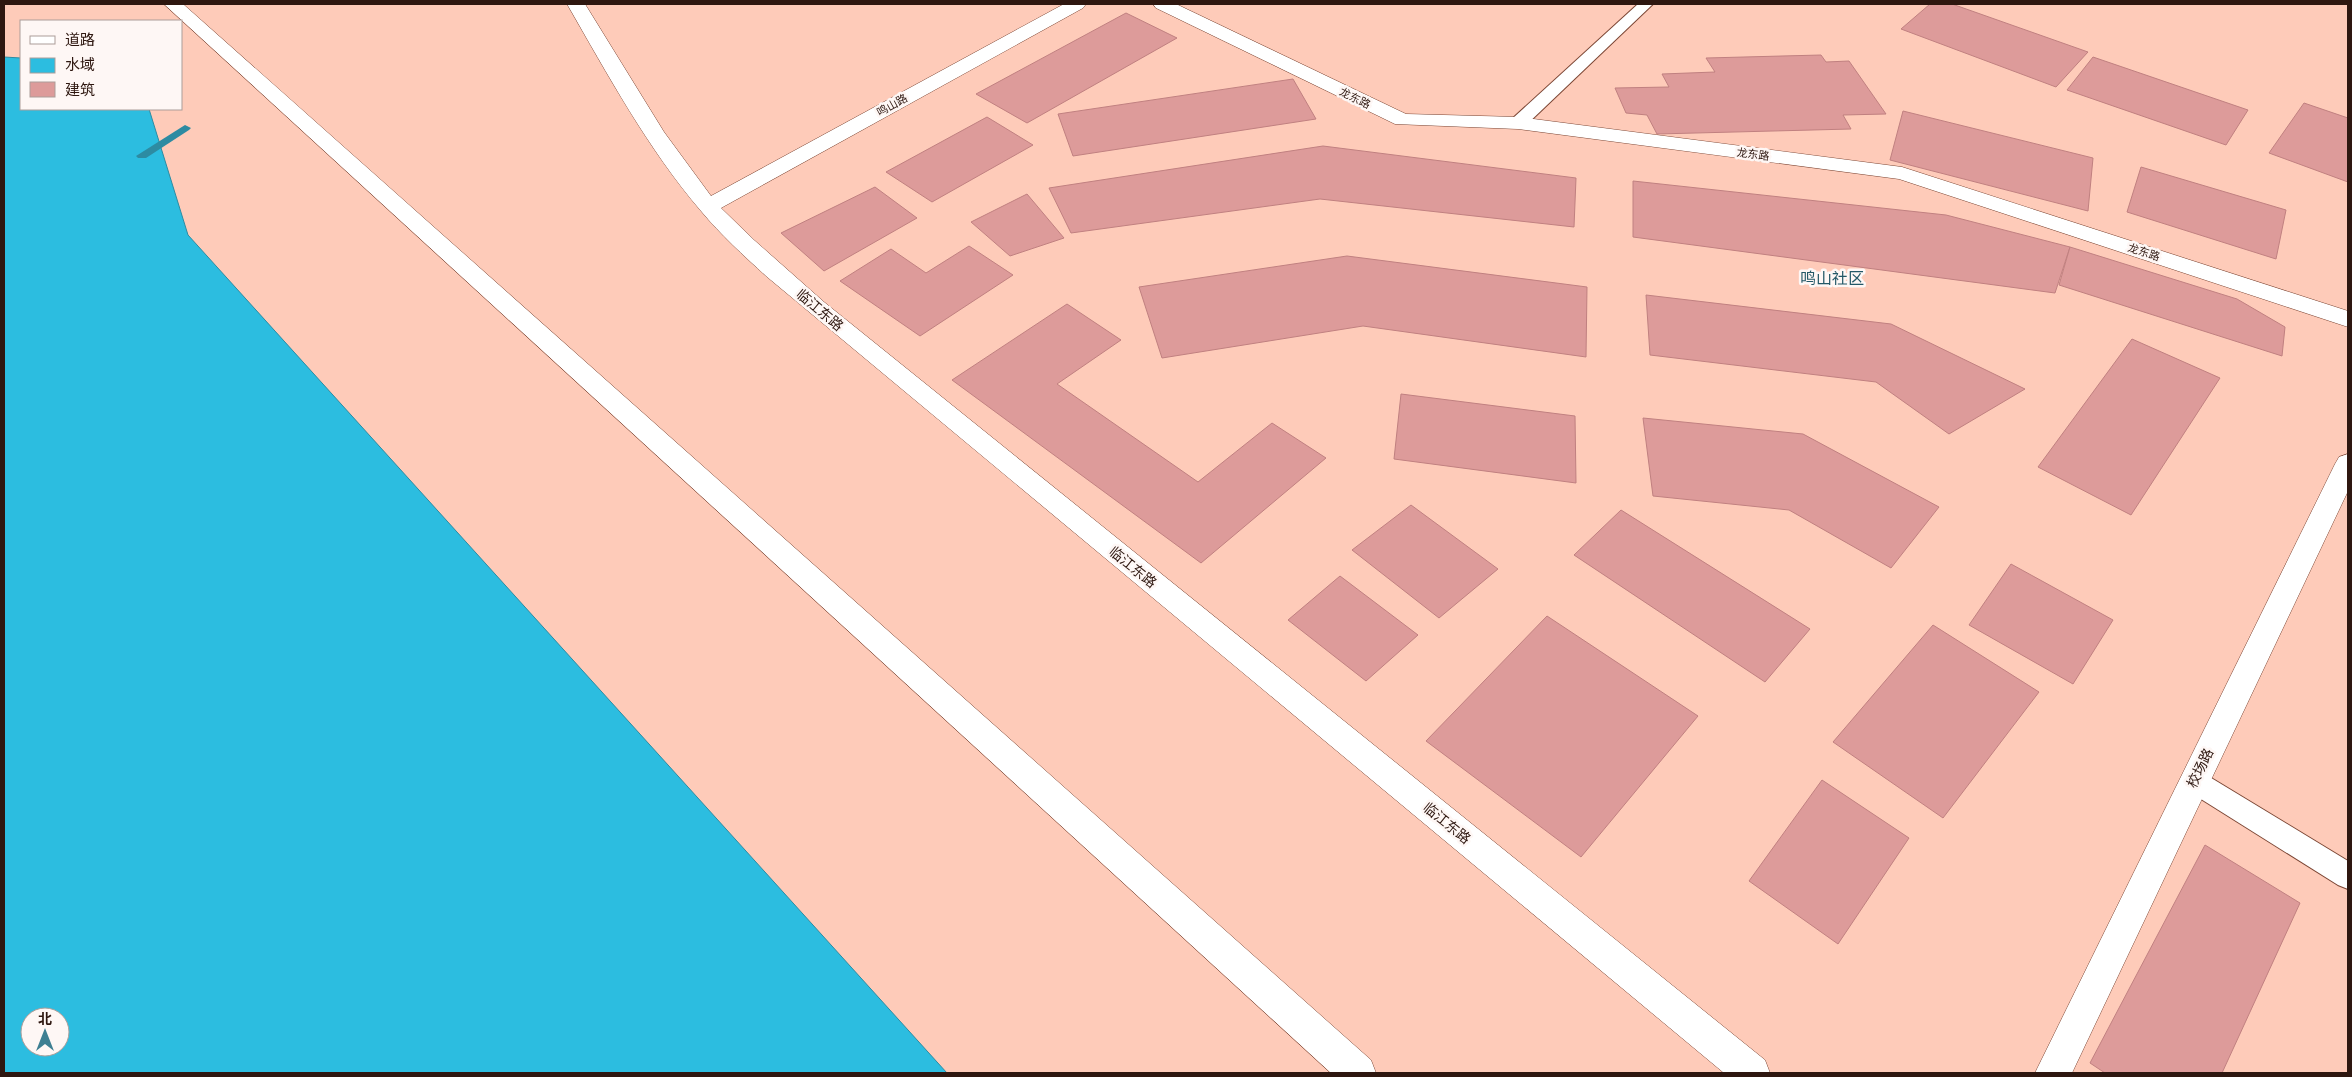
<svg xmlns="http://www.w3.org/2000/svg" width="2352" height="1077" viewBox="0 0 2352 1077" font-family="'IBM Plex Serif','Noto Sans SC',serif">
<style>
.water{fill:#2cbde0;stroke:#2d8ba2;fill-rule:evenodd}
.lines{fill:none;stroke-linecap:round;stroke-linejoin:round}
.stream{fill:#2d8ba2;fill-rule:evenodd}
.building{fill:#dd9b9a;stroke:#c08080}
.service-casing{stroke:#7b4533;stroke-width:2}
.minor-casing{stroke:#7b4533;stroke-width:1}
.tertiary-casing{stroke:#7b4533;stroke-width:1}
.primary-casing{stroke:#7b4533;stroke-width:1}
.service{fill:#fff;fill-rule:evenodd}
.minor{fill:#fff;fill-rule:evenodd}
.tertiary{fill:#fff;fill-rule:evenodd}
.primary{fill:#fff;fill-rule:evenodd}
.labels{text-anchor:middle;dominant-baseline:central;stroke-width:5;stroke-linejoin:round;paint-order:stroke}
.far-street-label{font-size:11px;fill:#2e1710;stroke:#fef7f5}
.street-label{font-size:14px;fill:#2e1710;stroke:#fef7f5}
.quarter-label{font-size:16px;fill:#245867;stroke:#fef7f5}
</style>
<rect width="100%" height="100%" fill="#fecbb9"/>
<path class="water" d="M4,57L21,58V109H149L188,235L947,1073H4ZM30,1017H60V1047H30Z"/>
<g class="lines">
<path class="stream" d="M185,125L191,128L189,130L146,158H138L136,156Z"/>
</g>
<g class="building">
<path d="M1930,4H1952L2088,52L2056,87L1901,29Z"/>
<path d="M1126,13L1177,38L1027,123L976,94Z"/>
<path d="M1821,55L1826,62L1849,61L1886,114L1843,115L1851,129L1657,134L1647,115L1626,113L1615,88L1669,87L1662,74L1715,72L1706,58Z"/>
<path d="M2093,57L2248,110L2226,145L2067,90Z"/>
<path d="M1293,79L1316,119L1073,156L1058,114Z"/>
<path d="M2304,103L2348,118V182L2269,153Z"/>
<path d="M1903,111L2093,158L2088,211L1890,160Z"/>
<path d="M987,117L1033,145L932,202L886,172Z"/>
<path d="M1323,146L1576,178L1574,227L1320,199L1071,233L1049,188Z"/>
<path d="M2141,167L2286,210L2276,259L2127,212Z"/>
<path d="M1633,181L1946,215L2070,247L2055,293L1633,237Z"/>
<path d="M875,187L917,218L824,271L781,233Z"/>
<path d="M1027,194L1064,238L1010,256L971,222Z"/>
<path d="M969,246L1013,275L920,336L840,281L891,249L926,273Z"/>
<path d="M2070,247L2237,299L2285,327L2282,356L2059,285Z"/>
<path d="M1347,256L1587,287L1586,357L1363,326L1162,358L1139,287Z"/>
<path d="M1646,295L1891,324L2025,389L1949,434L1876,382L1650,355Z"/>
<path d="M1067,304L1121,340L1057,384L1198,482L1272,423L1326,458L1201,563L952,380Z"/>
<path d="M2132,339L2220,378L2131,515L2038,467Z"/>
<path d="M1401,394L1575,416L1576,483L1394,459Z"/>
<path d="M1643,418L1803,434L1939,507L1891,568L1789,510L1653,496Z"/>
<path d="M1411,505L1498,569L1439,618L1352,550Z"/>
<path d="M1621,510L1810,629L1765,682L1574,555Z"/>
<path d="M2011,564L2113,620L2073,684L1969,625Z"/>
<path d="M1340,576L1418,635L1366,681L1288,620Z"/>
<path d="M1547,616L1698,716L1581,857L1426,741Z"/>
<path d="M1933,625L2039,692L1943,818L1833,742Z"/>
<path d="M1822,780L1909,838L1838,944L1749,881Z"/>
<path d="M2205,845L2300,903L2222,1073H2105L2090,1063Z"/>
</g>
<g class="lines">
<defs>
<g id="service">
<path d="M1638,4H1653L1524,127H1512L1510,123L1512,119Z"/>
<path d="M2194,769L2203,773L2348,861V889L2338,885L2185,789L2181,781L2185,773Z"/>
</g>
<g id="minor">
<path d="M1153,4H1176L1406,114L1518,117L1902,167L2348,311V327L1899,179L1518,129L1395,124L1156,8Z"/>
<path d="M2348,454V491L2072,1073H2035L2335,464L2339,457Z"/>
</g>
<path id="tertiary" d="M567,4H585L664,132L711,196L1064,4H1086L1083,8L721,208L754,240L824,302L1765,1060L1770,1073H1724L766,276C743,255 721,235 701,211C648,149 608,75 567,4Z"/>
<path id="primary" d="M164,4H183L1371,1060L1376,1073H1331Z"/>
</defs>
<use href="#service" class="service-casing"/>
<use href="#minor" class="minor-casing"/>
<use href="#tertiary" class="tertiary-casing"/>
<use href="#primary" class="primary-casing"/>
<use href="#service" class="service"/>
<use href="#minor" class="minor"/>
<use href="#tertiary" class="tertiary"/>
<use href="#primary" class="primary"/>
</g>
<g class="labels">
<g class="far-street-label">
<text transform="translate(1355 98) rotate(26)">龙东路</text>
<text transform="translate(892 105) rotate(-29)">鸣山路</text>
<text transform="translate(1753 154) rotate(7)">龙东路</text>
<text transform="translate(2144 252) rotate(18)">龙东路</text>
</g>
<g class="street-label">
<text transform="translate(820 310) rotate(40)">临江东路</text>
<text transform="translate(1133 567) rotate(39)">临江东路</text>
<text transform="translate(2200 768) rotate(-64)">校场路</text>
<text transform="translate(1447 823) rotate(39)">临江东路</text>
</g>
<g class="quarter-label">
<text x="1832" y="278">鸣山社区</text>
</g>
</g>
<rect width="2352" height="1077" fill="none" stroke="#2e1710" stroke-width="10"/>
<rect x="20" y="20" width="162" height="90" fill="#fef7f5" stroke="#ab9d99"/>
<rect x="30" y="36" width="25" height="8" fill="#ffffff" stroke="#ab9d99"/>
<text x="65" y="45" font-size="15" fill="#2e1710">道路</text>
<rect x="30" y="58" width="25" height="15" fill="#2cbde0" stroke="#ab9d99"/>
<text x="65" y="70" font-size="15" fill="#2e1710">水域</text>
<rect x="30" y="82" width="25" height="15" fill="#dd9b9a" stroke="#ab9d99"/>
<text x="65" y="95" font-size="15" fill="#2e1710">建筑</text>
<g transform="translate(45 1032)"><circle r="24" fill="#fef7f5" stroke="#ab9d99"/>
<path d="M0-4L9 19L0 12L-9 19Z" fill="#3e7f92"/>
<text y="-8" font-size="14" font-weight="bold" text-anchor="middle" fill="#2e1710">北</text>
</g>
</svg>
